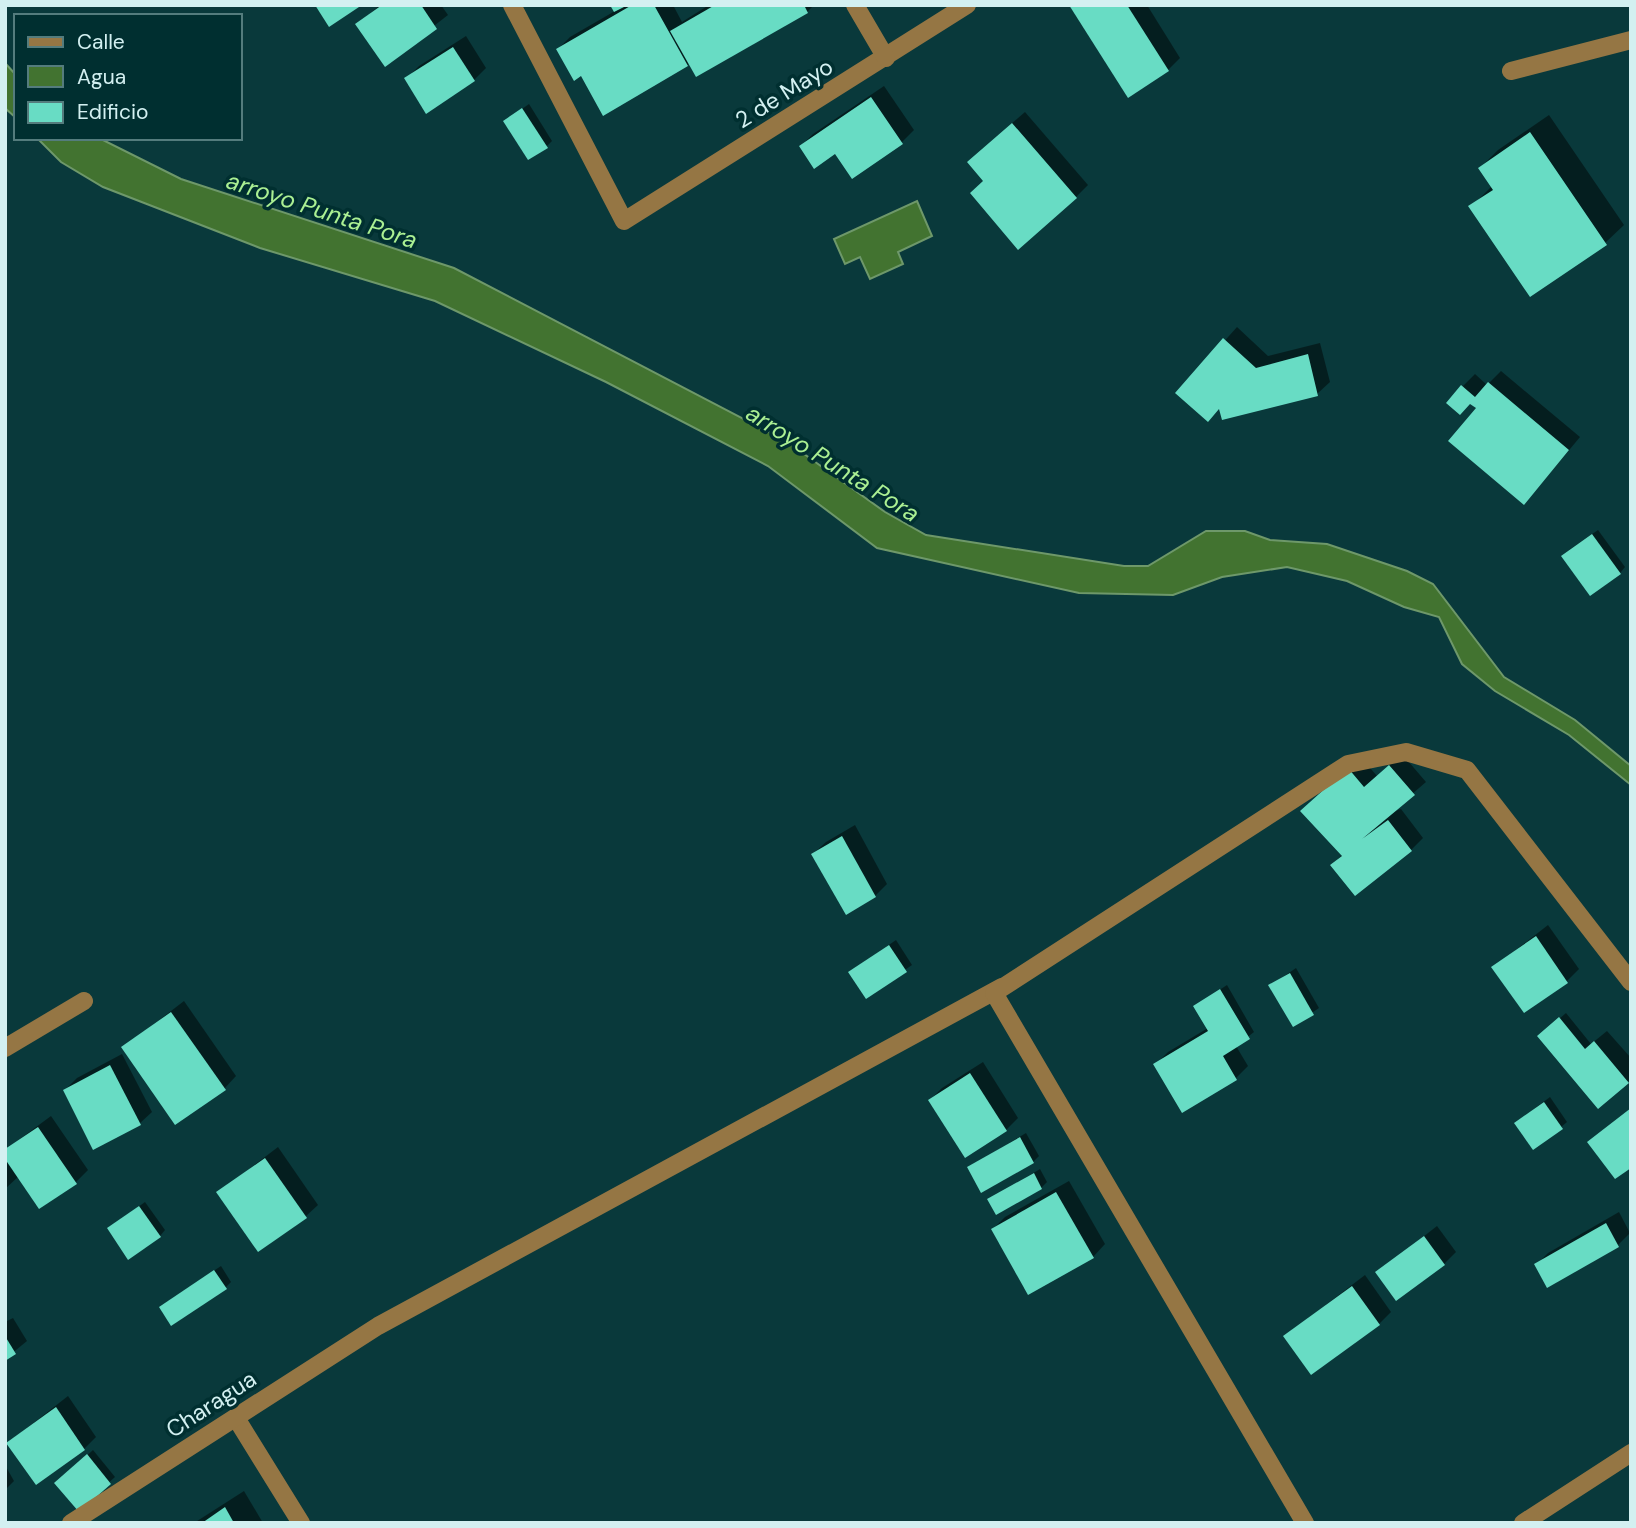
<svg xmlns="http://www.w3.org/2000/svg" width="1636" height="1528" viewBox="0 0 1636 1528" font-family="'DM Sans',sans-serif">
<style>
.water{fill:#427330;stroke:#6e986a;stroke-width:2}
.shadow{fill:#0007}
.building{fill:#68dcc4}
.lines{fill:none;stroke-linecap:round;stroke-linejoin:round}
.minor{stroke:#957644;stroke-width:18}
.labels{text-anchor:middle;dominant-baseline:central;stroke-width:7;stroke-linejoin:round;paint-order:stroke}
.street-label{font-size:23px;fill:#d3f0f1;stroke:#002f30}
.water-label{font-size:24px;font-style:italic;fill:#abf093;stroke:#002f30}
</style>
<rect width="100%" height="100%" fill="#09393b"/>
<g class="water">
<path d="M5,63L16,75V118L5,108Z"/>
<path d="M37,138H99L181,179L454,268L786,441L885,512L926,535L1124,566H1148L1206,531H1245L1270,540L1327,544L1407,571L1433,584L1504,677L1575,720L1631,766V785L1569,735L1495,691L1462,664L1439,617L1404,607L1347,581L1287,567L1222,577L1173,595L1079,593L877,548L768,466L606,382L435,301L260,248L103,187L61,162Z"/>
<path d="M917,201L932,236L898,252L903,264L870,279L860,257L845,264L834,239Z"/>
</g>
<g class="shadow">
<path d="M380,5H441L448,15L385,64L357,25Z"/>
<path d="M612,5H673L682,22L709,5H814L807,12L687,65L582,74L558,49L570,37L615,11Z"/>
<path d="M1071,5H1147L1180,58L1168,70Z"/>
<path d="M466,36L486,68L474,80L427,111L406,79L419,66Z"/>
<path d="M884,86L914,130L902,142L836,151L801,146L813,134Z"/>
<path d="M529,104L552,141L547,146L505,121Z"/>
<path d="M1025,112L1088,185L1076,197L981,150Z"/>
<path d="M1549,115L1624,225L1605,243L1471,207L1492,186L1480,168L1498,150Z"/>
<path d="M1237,327L1268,356L1320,343L1330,382L1317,394L1220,407L1178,393Z"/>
<path d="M1501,371L1580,437L1536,490L1463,386L1475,374L1487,385Z"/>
<path d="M1598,530L1625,567L1620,573L1569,550Z"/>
<path d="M1402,754L1426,782L1390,813L1401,809L1423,838L1411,850L1332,865L1343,854L1303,811L1361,757L1377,776Z"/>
<path d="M855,825L887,884L875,896L813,854L826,842Z"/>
<path d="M1548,925L1579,969L1567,981L1494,967Z"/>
<path d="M896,940L912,965L866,997L850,972Z"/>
<path d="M1296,968L1319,1008L1294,1025L1270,986Z"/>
<path d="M1227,985L1254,1032L1236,1046L1248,1066L1236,1078L1156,1064L1168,1052L1208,1028L1195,1006Z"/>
<path d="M184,1001L236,1076L224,1089L123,1048Z"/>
<path d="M1566,1013L1591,1044L1607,1031L1631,1058V1079L1599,1106L1545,1031Z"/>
<path d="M122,1054L152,1112L139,1124L65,1090L77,1078Z"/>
<path d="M983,1062L1018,1118L1006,1130L930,1100L942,1088Z"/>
<path d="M1550,1097L1567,1122L1561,1127L1522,1118Z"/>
<path d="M51,1116L88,1170L76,1182L19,1176L5,1189V1150Z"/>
<path d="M1026,1133L1039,1156L1033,1162L970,1167Z"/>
<path d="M278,1147L318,1205L305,1217L219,1192Z"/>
<path d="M1040,1169L1047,1182L1041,1188L989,1200Z"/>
<path d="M1069,1181L1105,1244L1093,1257L993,1229L1005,1217Z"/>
<path d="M145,1202L165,1230L160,1236L109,1228Z"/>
<path d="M1619,1212L1630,1233L1618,1245L1536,1265L1548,1253Z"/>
<path d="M1437,1226L1456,1252L1444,1264L1377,1273Z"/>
<path d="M221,1266L231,1282L226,1287L167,1302Z"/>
<path d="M1365,1275L1391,1312L1379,1324L1285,1336Z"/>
<path d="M13,1318L27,1341L5,1359V1322Z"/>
<path d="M68,1396L96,1437L84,1449L8,1443Z"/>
<path d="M93,1450L115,1477L79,1509L57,1483Z"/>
<path d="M5,1465L14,1481L5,1490Z"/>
<path d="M244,1491L263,1523H194Z"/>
</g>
<g class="building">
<path d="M315,5H362L329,27Z"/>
<path d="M382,5H421L437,29L385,67L355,24Z"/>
<path d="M610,5H628L614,12Z"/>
<path d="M632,5H654L688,66L603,116L581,76L574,81L556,49Z"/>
<path d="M715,5H804L808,13L696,77L670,31Z"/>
<path d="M1069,5H1127L1169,71L1128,98Z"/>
<path d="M453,47L475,81L426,114L404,78Z"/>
<path d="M871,97L903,144L852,179L835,154L814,169L799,146Z"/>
<path d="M522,108L548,148L528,160L503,121Z"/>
<path d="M1012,123L1077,198L1018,250L970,193L983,181L967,162Z"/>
<path d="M1530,132L1607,245L1530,297L1468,206L1493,190L1478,168Z"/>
<path d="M1223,338L1256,368L1308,354L1318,396L1222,420L1219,409L1208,422L1175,393Z"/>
<path d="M1488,382L1569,450L1524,505L1448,441L1476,408L1470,404L1460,415L1446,403L1461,385L1475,397Z"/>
<path d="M1592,534L1621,574L1590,596L1561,556Z"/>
<path d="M1389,765L1415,795L1362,839L1388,820L1412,851L1355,896L1330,865L1342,856L1300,811L1348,768L1364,787Z"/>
<path d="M842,836L876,897L846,915L811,854Z"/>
<path d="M1536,936L1568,983L1524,1013L1491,967Z"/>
<path d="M889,945L907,972L866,999L848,972Z"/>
<path d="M1290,973L1314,1015L1293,1027L1268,985Z"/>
<path d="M1220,989L1250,1039L1223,1056L1237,1080L1182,1113L1153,1064L1208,1031L1193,1006Z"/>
<path d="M171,1012L226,1090L175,1125L121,1047Z"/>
<path d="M1559,1017L1585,1049L1594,1041L1629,1083L1598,1109L1537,1036Z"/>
<path d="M110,1065L141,1125L93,1150L63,1090Z"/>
<path d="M970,1073L1007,1131L965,1158L928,1100Z"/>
<path d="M1544,1102L1563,1129L1533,1150L1514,1123Z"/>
<path d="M1631,1108V1168L1615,1179L1587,1142Z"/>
<path d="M38,1127L77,1184L39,1209L5,1159V1149Z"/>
<path d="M1020,1137L1034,1163L981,1193L967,1167Z"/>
<path d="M265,1158L307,1218L258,1252L216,1192Z"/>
<path d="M1034,1173L1042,1189L996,1215L987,1199Z"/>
<path d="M1056,1192L1094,1258L1028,1295L991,1229Z"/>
<path d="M139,1206L161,1237L128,1260L107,1228Z"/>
<path d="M1606,1223L1619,1247L1547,1288L1534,1264Z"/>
<path d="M1424,1236L1445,1265L1396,1301L1375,1272Z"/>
<path d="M214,1270L227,1289L171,1326L159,1307Z"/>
<path d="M1352,1286L1380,1325L1311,1375L1283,1336Z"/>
<path d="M5,1336L16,1354L5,1361Z"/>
<path d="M56,1407L85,1450L36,1485L6,1443Z"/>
<path d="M87,1454L111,1484L79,1512L54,1483Z"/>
<path d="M225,1507L234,1523H202Z"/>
</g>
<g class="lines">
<g class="minor">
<path d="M512,5L624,221L967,5"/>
<path d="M855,5L886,58"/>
<path d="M1511,71L1631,40"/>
<path d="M5,1048L84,1001"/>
<path d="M236,1418L301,1523"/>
<path d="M71,1523L378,1326L1002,987"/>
<path d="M1305,1523L994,993L1348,764L1406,752L1467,770L1631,982"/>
<path d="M1523,1523L1631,1453"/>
</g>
</g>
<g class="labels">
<g class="street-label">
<text transform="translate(784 93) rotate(-32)">2 de Mayo</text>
<text transform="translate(211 1404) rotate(-33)">Charagua</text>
</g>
<g class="water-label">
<text transform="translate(322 210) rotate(18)">arroyo Punta Pora</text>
<text transform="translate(833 463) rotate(32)">arroyo Punta Pora</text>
</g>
</g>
<rect width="1636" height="1528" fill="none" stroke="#d3f0f1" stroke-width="14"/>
<rect x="14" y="14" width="228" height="126" fill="#002f30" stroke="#547c7d" stroke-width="2"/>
<rect x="28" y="37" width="35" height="10" fill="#957644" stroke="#547c7d" stroke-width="2"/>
<text x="77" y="49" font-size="21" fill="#d3f0f1">Calle</text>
<rect x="28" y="66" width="35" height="21" fill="#427330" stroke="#547c7d" stroke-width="2"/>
<text x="77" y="84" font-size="21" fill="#d3f0f1">Agua</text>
<rect x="28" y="102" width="35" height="21" fill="#68dcc4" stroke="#547c7d" stroke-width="2"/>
<text x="77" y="119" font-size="21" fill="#d3f0f1">Edificio</text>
</svg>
